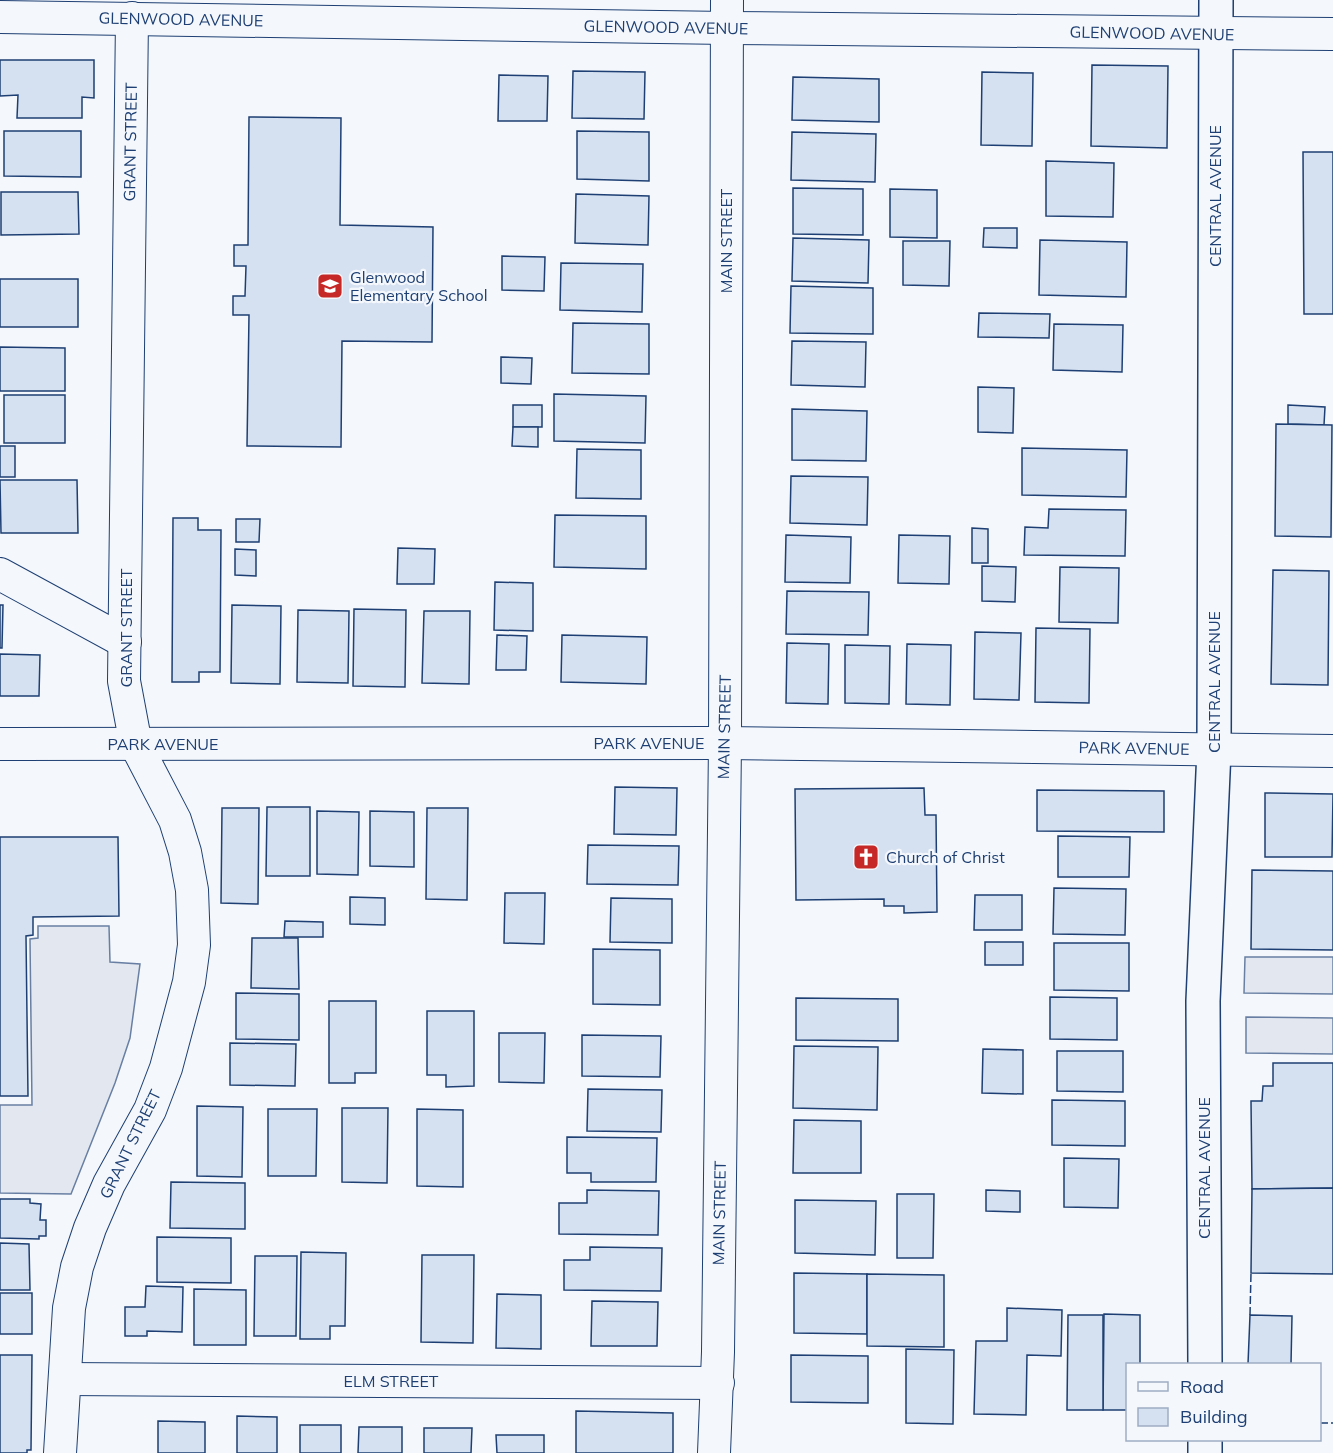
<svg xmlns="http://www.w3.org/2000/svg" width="1333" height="1453" viewBox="0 0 1333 1453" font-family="Mulish,sans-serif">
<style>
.parking{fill:#e3e8f0;stroke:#687fa3;stroke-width:1.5}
.building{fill:#d5e0f0;stroke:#1d3f73;stroke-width:1.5}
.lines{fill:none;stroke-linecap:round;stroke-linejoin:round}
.minor-casing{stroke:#1d3f73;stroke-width:34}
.tertiary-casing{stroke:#1d3f73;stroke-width:36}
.minor{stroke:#f4f7fb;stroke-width:32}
.tertiary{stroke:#f4f7fb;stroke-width:33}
.fence{stroke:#1d3f73;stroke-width:1.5;stroke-dasharray:8 3;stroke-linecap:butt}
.labels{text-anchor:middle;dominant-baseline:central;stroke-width:4.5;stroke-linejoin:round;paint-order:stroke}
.street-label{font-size:16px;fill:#1d3f73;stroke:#f4f7fb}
.poi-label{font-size:16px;fill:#1d3f73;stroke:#f4f7fb;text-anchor:start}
</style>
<rect width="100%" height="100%" fill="#f4f7fb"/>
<g class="parking">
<path d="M38,926H109L110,962L140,964L130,1038L115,1083L71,1194L0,1193V1105H32L30,939L38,938Z"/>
<path d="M1245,957H1333V994L1244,993Z"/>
<path d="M1246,1017L1333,1018V1054L1246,1053Z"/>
</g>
<g class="building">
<path d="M0,60H94V98L82,97V118H17L18,95L0,96Z"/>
<path d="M1092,65L1168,66L1167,148L1091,146Z"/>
<path d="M573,71L645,72L644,119L572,118Z"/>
<path d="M982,72L1033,73L1032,146L981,145Z"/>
<path d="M499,75L548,76L547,121H498Z"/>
<path d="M793,77L879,79V122L792,120Z"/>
<path d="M249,117L341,118L340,225L433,227L432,342L342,341L341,447L247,446L249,315H233V296H245L246,266H234V245H248Z"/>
<path d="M4,131H81V177L4,176Z"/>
<path d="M577,131L649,132V181L577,179Z"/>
<path d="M792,132L876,134L875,182L791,180Z"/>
<path d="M1303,152H1333V314H1304Z"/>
<path d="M1046,161L1114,163L1113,217L1046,216Z"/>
<path d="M793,188L863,189V235L793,234Z"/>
<path d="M890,189L937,190V238L890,237Z"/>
<path d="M1,192H78L79,234L1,235Z"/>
<path d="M576,194L649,196L648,245L575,243Z"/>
<path d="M984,228H1017V248L983,247Z"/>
<path d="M793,238L869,240L868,283L792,281Z"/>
<path d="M1040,240L1127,242L1126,297L1039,295Z"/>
<path d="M903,241H950L949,286L903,285Z"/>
<path d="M502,256L545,257L544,291L502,290Z"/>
<path d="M561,263L643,264L642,312L560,310Z"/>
<rect x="0" y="279" width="78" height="48"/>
<path d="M791,286L873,288V334L790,333Z"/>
<path d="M979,313L1050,314L1049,338L978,337Z"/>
<path d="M573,323L649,324V374L572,373Z"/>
<path d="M1054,324L1123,325L1122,372L1053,370Z"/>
<path d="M792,341L866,342L865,387L791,385Z"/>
<path d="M0,347L65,348V391H0Z"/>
<path d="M501,357L532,358L531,384L501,383Z"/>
<path d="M978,387L1014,388L1013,433L978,432Z"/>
<path d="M554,394L646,396L645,443L554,441Z"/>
<rect x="4" y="395" width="61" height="48"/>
<rect x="513" y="405" width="29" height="22"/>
<path d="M1288,405L1325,407L1324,425L1288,424Z"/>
<path d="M792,409L867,411L866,461L792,460Z"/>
<path d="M1276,424L1332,425L1331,537L1275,536Z"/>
<path d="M513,427H538V447L512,446Z"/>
<rect x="0" y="446" width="15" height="31"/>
<path d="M1022,448L1127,450L1126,497L1022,495Z"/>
<path d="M577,449L641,450V499L576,498Z"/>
<path d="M791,476L868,477L867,525L790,523Z"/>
<path d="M0,480H77L78,533H1Z"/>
<path d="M1049,509L1126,510L1125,556L1024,555L1025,527L1048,528Z"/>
<path d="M555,515L646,516V569L554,567Z"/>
<path d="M173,518H198V530H221L220,672H199V682H172Z"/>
<path d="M236,519H260L259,542H236Z"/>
<path d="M972,528L988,529V563H972Z"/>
<path d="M786,535L851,537L850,583L785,582Z"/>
<path d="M899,535L950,536L949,584L898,583Z"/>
<path d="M398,548L435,549L434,584H397Z"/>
<path d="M235,549L256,550V576L235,575Z"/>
<path d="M982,566L1016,567L1015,602L982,601Z"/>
<path d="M1060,567L1119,568L1118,623L1059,622Z"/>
<path d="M1273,570L1329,571L1328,685L1271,684Z"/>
<path d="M495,582L533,583V631L494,630Z"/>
<path d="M787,591L869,592L868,635L786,634Z"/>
<path d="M0,605H3L2,648H0Z"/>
<path d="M232,605L281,606L280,684L231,683Z"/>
<path d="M354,609L406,610L405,687L353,686Z"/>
<path d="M298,610L349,611L348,683L297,682Z"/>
<path d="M424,611H470L469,684L422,683Z"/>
<path d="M1036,628L1090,629L1089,703L1035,702Z"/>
<path d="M975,632L1021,633L1019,700L974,699Z"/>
<path d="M497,635L527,636L526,670H496Z"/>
<path d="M562,635L647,637L646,684L561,682Z"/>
<path d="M787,643L829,644L828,704L786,703Z"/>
<path d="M907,644L951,645L950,705L906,704Z"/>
<path d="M845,645L890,646L889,704L845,703Z"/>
<path d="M0,654L40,655L39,696H0Z"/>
<path d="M615,787L677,788L676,835L614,834Z"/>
<path d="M924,788L925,815H936L937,912L904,913V906H884V899L796,900L795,789Z"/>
<path d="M1037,790L1164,791V832L1037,831Z"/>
<path d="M1265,793L1333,794L1332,857H1265Z"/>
<path d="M267,807H310V876H266Z"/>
<path d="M222,808H259L258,904L221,903Z"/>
<path d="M427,808H468L467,900L426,899Z"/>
<path d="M317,811L359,812L358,875L317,874Z"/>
<path d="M370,811L414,812V867L370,866Z"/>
<path d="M1058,836L1130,837L1129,877H1058Z"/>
<path d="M0,837H118L119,916L33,917V935L26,936L28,1096H0Z"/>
<path d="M588,845L679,846L678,885L587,884Z"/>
<path d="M1252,870L1333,871V950L1251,949Z"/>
<path d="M1054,888L1126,889L1125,935L1053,934Z"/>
<path d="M505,893H545L544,944L504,943Z"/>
<path d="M975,895H1022V930H974Z"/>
<path d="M350,897L385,898V925L350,924Z"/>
<path d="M611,898L672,899V943L610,942Z"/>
<path d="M285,921L323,922V937H284Z"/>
<path d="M252,938H298L299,989L251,988Z"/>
<rect x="985" y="942" width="38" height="23"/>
<path d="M1054,943H1129V991L1054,990Z"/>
<path d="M593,949L660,950V1005L593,1004Z"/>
<path d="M236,993L299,994V1040L236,1039Z"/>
<path d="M1050,997L1117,998V1040L1050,1039Z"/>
<path d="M796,998L898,999V1041L796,1040Z"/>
<path d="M329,1001H376V1073H355V1083H329Z"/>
<path d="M427,1011H474V1086L446,1087V1075H427Z"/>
<path d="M499,1033H545L544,1083L499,1082Z"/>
<path d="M582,1035L661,1036L660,1077L582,1076Z"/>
<path d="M230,1043L296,1044L295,1086L230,1085Z"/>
<path d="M794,1046L878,1047L877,1110L793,1108Z"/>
<path d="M983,1049L1023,1050V1094L982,1093Z"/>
<path d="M1057,1051H1123V1092L1057,1091Z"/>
<path d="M1273,1063H1333V1188L1252,1189L1251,1101H1262L1263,1086H1273Z"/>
<path d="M588,1089L662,1090L661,1132L587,1131Z"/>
<path d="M1052,1100L1125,1101V1146L1052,1145Z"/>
<path d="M197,1106L243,1107L242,1177L197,1176Z"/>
<path d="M342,1108H388L387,1183L342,1182Z"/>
<path d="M268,1109H317L316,1176H268Z"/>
<path d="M417,1109L463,1110V1187L417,1186Z"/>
<path d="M794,1120L861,1121V1173H793Z"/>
<path d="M567,1137L657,1138L656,1182H591V1173H567Z"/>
<path d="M1064,1158L1119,1159L1118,1208L1064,1207Z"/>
<path d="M171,1182L245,1183V1229L170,1228Z"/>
<path d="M1333,1188V1274L1251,1273L1252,1189Z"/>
<path d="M587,1190L659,1191L658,1235L559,1234V1203H587Z"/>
<path d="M986,1190L1020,1191V1212L986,1211Z"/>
<path d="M897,1194H934L933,1258H897Z"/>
<path d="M0,1199H30V1203L41,1204L40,1220H46V1236H39V1239L0,1238Z"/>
<path d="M795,1200L876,1201L875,1255L795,1253Z"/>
<path d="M157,1237L231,1238V1283L157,1282Z"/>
<path d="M0,1243L29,1244L30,1290H0Z"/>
<path d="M590,1247L662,1248L661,1291L564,1290V1260H590Z"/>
<path d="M301,1252L346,1253L345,1326H330V1339H300Z"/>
<path d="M422,1255H474L473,1343L421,1342Z"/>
<path d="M255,1256H297L296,1336H254Z"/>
<path d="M794,1273L867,1274V1334L794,1333Z"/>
<path d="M867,1274L944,1275V1347L867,1346Z"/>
<path d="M146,1286L183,1287L182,1332L147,1331V1336H125V1307H145Z"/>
<path d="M194,1289L246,1290V1345H194Z"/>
<rect x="0" y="1293" width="32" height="41"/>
<path d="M497,1294L541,1295V1349L496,1348Z"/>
<path d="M592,1301L658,1302L657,1346H591Z"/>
<path d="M1007,1308L1062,1310L1061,1356L1027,1355L1026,1415L974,1414L976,1341H1007Z"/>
<path d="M1104,1314L1140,1315V1364H1128V1410H1103Z"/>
<path d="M1068,1315H1103V1410H1067Z"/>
<path d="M1250,1315L1292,1316L1291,1364H1248Z"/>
<path d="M906,1349L954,1350L953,1424L906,1423Z"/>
<path d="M0,1355H32L31,1450H27V1453H0Z"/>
<path d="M791,1355L868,1356V1403L791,1402Z"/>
<path d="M576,1411L673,1413V1453H576Z"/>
<path d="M237,1416L277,1417V1453H237Z"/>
<path d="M158,1421L205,1422V1453H158Z"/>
<rect x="300" y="1425" width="41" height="28"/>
<path d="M359,1427H402V1453H358Z"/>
<path d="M424,1428H472L471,1453H424Z"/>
<path d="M496,1435H544V1453H497Z"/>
</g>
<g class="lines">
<defs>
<g id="minor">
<path d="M0,17L727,28L1333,34"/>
<path d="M0,574L125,642"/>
<path d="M0,744L725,743L1333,751"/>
<path d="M65,1379L718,1383"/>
<path d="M60,1453L69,1308L77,1267L90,1228L109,1184L150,1110L166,1068L189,982L194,945L192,890L185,852L175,820L136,745L124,681L132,18"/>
<path d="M714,1453L718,1352L725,743L727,0"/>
</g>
<g id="tertiary">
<path d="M1205,1364L1203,1001L1214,750L1216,0"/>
<path d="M1205,1453V1440"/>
</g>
</defs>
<use href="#minor" class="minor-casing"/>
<use href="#tertiary" class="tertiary-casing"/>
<use href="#minor" class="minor"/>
<use href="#tertiary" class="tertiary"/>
<g class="fence">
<path d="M1250,1315L1251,1273H1253"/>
<path d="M1320,1423H1333"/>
</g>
</g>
<defs>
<symbol id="school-square" viewBox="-11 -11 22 22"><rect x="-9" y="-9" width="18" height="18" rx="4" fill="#c62828" stroke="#f4f7fb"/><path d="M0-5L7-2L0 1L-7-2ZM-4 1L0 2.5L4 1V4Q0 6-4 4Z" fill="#fff"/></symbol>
<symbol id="church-square" viewBox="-11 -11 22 22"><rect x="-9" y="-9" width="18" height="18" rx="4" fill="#c62828" stroke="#f4f7fb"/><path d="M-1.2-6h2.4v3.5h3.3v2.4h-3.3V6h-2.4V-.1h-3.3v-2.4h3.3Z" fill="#fff"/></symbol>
</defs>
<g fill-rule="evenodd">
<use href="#school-square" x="315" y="271" width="30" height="30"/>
<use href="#church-square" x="851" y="842" width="30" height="30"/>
</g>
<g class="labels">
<g class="street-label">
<text transform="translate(181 19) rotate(1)">GLENWOOD AVENUE</text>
<text transform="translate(666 27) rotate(1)">GLENWOOD AVENUE</text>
<text transform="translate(1152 33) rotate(1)">GLENWOOD AVENUE</text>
<text transform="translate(130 142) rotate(-89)">GRANT STREET</text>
<text transform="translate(1215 196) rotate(-90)">CENTRAL AVENUE</text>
<text transform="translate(726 241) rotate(-90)">MAIN STREET</text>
<text transform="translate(126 628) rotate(-90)">GRANT STREET</text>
<text transform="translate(1214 682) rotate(-90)">CENTRAL AVENUE</text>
<text transform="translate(724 727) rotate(-89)">MAIN STREET</text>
<text x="649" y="743">PARK AVENUE</text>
<text x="163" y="744">PARK AVENUE</text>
<text transform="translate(1134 748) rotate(1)">PARK AVENUE</text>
<text transform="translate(130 1144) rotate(-64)">GRANT STREET</text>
<text transform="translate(1204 1168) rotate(-90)">CENTRAL AVENUE</text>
<text transform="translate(719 1213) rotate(-89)">MAIN STREET</text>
<text x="391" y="1381">ELM STREET</text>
</g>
<g class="poi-label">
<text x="350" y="277">Glenwood<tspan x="350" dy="18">Elementary School</tspan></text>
<text x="886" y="857">Church of Christ</text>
</g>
</g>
<rect x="1126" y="1363" width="195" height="78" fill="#f4f7fb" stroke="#9eadc5" stroke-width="1.5"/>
<rect x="1138" y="1382" width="30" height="9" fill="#f4f7fb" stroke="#9eadc5" stroke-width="1.5"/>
<text x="1180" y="1393" font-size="18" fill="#1d3f73">Road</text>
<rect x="1138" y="1408" width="30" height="18" fill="#d5e0f0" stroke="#9eadc5" stroke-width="1.5"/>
<text x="1180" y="1423" font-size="18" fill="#1d3f73">Building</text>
</svg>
